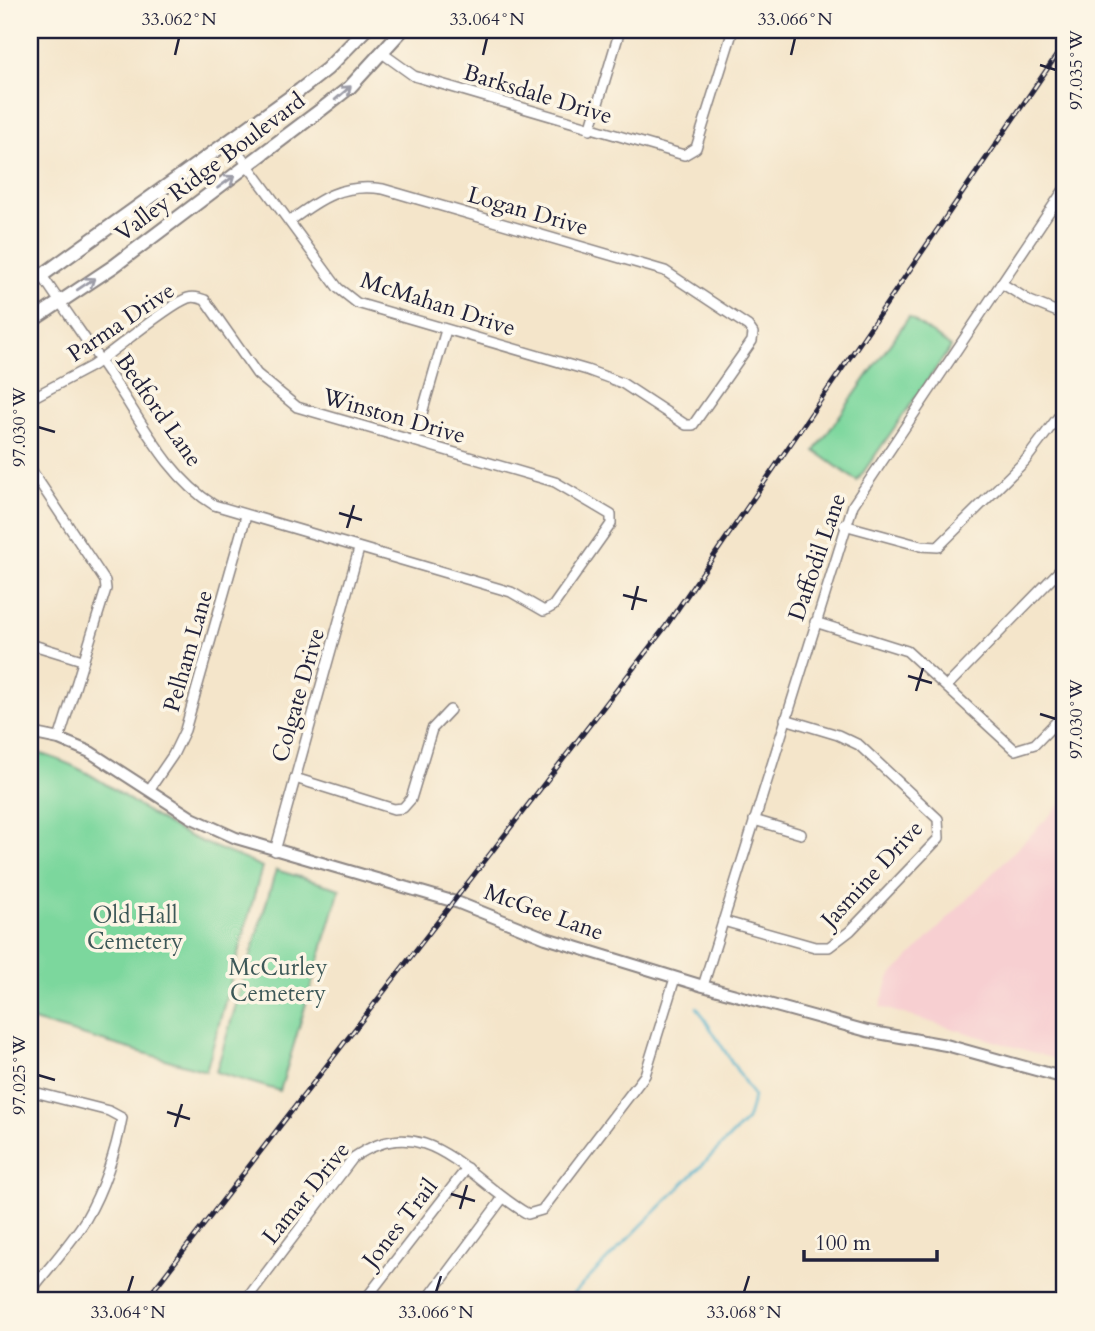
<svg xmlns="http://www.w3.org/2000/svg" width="1095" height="1331" viewBox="0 0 1095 1331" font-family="Cardo,serif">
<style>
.built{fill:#f7cfd1}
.green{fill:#7cd79d;stroke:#4f7c6c;stroke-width:2}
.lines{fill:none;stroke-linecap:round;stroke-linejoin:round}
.stream{stroke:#4bafca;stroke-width:2.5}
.minor-casing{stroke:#8b8482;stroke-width:12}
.tertiary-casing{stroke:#8b8482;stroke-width:14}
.secondary-casing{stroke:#8b8482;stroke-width:16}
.minor{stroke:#fff;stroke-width:9}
.tertiary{stroke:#fff;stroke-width:10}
.secondary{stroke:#fff;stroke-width:12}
.rail-casing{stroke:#22223b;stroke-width:5}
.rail{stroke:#fcf5e5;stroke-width:2.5;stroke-dasharray:8;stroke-linecap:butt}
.oneway{stroke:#9c9ca7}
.ticks{fill:none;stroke:#22223b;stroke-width:2.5}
.labels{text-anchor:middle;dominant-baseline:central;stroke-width:7;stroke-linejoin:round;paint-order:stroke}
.street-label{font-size:23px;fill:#22223b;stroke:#fcf5e5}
.park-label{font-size:23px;fill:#3d5858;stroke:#fcf5e5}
.neatline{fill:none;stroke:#22223b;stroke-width:2.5}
.ticks-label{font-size:18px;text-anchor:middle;fill:#22223b}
</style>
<rect width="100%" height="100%" fill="#fcf5e5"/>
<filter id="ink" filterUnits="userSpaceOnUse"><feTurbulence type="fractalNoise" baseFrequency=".0143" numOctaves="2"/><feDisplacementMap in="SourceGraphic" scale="14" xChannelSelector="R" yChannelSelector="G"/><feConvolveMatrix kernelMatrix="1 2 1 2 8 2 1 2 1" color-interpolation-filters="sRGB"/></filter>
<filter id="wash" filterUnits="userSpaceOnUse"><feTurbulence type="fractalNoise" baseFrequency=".00686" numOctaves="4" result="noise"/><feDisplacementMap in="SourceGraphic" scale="28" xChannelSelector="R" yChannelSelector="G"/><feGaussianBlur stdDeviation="1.57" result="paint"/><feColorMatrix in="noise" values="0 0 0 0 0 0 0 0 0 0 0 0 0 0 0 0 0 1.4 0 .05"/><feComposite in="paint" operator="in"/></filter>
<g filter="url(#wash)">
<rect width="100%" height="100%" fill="#f4e5ca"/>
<path class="built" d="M1065,800V1062L880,1007L889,978Z"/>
<g class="green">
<path d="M909,317L951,347L857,481L815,451Z"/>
<path d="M30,751C96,766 130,807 187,835C211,847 237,855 262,867L206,1071L30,1020Z"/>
<path d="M276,870L340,889L280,1091L216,1072Z"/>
</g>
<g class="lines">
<path class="stream" d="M566,1301L747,1120L754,1097L697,1007"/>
</g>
</g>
<g filter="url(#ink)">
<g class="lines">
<defs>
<g id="minor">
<path d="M382,53L414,76L684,155L696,148L733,30"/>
<path d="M590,130L620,30"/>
<path d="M230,141L338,288L357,303L587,370L622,383L686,425H693L752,341L753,333L748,326L665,271L383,189C343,183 321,198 290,221"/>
<path d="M1001,283L1030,301L1065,315"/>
<path d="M30,399L92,366C113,352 168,305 188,298C194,296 199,298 205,300L257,374L297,407L555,482L611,515V524L553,606L544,611L511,592L214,505C170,478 144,426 116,384C92,348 67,313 43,277"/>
<path d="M414,441L446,330"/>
<path d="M30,468L105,581L106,589L59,739"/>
<path d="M844,525L921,546L938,547L1025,461L1065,408"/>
<path d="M815,622L907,651L1015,750L1035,744L1065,713"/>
<path d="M30,644L82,660"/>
<path d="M947,686L1065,565"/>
<path d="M295,778L394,809L403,808L411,799L432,729L450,710"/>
<path d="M149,790L173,755L185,730L246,516"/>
<path d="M754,820L801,834"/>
<path d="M275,851L359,549"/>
<path d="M723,921L815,947H829L850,931L939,838L938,819L859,745L838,735L785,719"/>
<path d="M703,986L853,505L1065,188"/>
<path d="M30,1091L109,1111L122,1118C116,1151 103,1190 86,1219C70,1245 48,1268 30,1292"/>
<path d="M245,1301L353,1158C427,1106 469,1181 528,1214L542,1210L645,1075L675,978"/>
<path d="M364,1301L467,1168"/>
<path d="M426,1301L502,1199"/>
</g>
<path id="tertiary" d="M30,733L59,739L90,752L192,818L236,838L459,903L546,938L703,986L867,1031L946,1045L1065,1078"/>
<g id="secondary">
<path d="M30,284L300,90L327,69L365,30"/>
<path d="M30,322L114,266L322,109L350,87L402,30"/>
</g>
</defs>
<use href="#minor" class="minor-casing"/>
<use href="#tertiary" class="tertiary-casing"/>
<use href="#secondary" class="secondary-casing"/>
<use href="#minor" class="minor"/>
<use href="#tertiary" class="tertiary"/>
<use href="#secondary" class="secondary"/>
<defs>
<path id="rail" d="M145,1301L666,626L1065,43"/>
</defs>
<use href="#rail" class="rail-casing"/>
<use href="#rail" class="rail"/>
</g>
<defs><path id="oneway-shaft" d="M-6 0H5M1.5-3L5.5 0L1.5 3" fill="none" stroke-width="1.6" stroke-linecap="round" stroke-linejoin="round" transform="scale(1.75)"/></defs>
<g class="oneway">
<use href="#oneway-shaft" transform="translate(343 93) rotate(-41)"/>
<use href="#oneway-shaft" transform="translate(226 182) rotate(-36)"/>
<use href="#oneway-shaft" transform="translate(86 284) rotate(-34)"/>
</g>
</g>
<path class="ticks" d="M175,55L179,38M483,55L487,38M791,55L795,38M1040,65L1056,70M38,427L55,432M339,513L362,520M347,528L354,505M623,595L647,601M632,610L638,586M908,676L932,683M916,691L923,668M1040,714L1056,719M38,1075L55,1080M167,1112L190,1119M175,1127L182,1104M451,1194L475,1201M460,1209L467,1185M128,1292L133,1276M436,1292L441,1276M744,1292L749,1276"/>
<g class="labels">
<g class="street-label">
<text transform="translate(538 94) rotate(17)">Barksdale Drive</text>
<text transform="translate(210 167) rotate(-37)">Valley Ridge Boulevard</text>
<text transform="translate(528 211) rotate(16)">Logan Drive</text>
<text transform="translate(438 304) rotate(18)">McMahan Drive</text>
<text transform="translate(121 322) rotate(-34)">Parma Drive</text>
<text transform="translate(159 410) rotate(55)">Bedford Lane</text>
<text transform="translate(394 416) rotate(16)">Winston Drive</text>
<text transform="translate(817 557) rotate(-71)">Daffodil Lane</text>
<text transform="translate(188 651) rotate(-74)">Pelham Lane</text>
<text transform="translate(298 695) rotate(-74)">Colgate Drive</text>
<text transform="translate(872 874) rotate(-47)">Jasmine Drive</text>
<text transform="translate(544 912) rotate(20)">McGee Lane</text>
<text transform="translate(306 1193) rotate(-51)">Lamar Drive</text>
<text transform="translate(400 1223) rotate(-52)">Jones Trail</text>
</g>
<g class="park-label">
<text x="135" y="915">Old Hall<tspan x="135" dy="26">Cemetery</tspan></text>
<text x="278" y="967">McCurley<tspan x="278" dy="26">Cemetery</tspan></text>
</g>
</g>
<rect width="1095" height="1331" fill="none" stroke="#fcf5e5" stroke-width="77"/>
<path d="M804 1250v10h133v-10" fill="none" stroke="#22223b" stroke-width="3.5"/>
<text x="815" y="1250" font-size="21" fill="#22223b" stroke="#fcf5e5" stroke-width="5" paint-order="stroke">100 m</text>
<rect x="38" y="38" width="1018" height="1254" class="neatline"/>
<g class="ticks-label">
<text x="179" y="25">33.062°N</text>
<text x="487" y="25">33.064°N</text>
<text x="795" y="25">33.066°N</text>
<text transform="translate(1076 70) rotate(-90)" y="6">97.035°W</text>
<text transform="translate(19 427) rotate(-90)" y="6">97.030°W</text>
<text transform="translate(1076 719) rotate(-90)" y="6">97.030°W</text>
<text transform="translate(19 1075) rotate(-90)" y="6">97.025°W</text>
<text x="128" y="1318">33.064°N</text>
<text x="436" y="1318">33.066°N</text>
<text x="744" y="1318">33.068°N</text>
</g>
</svg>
